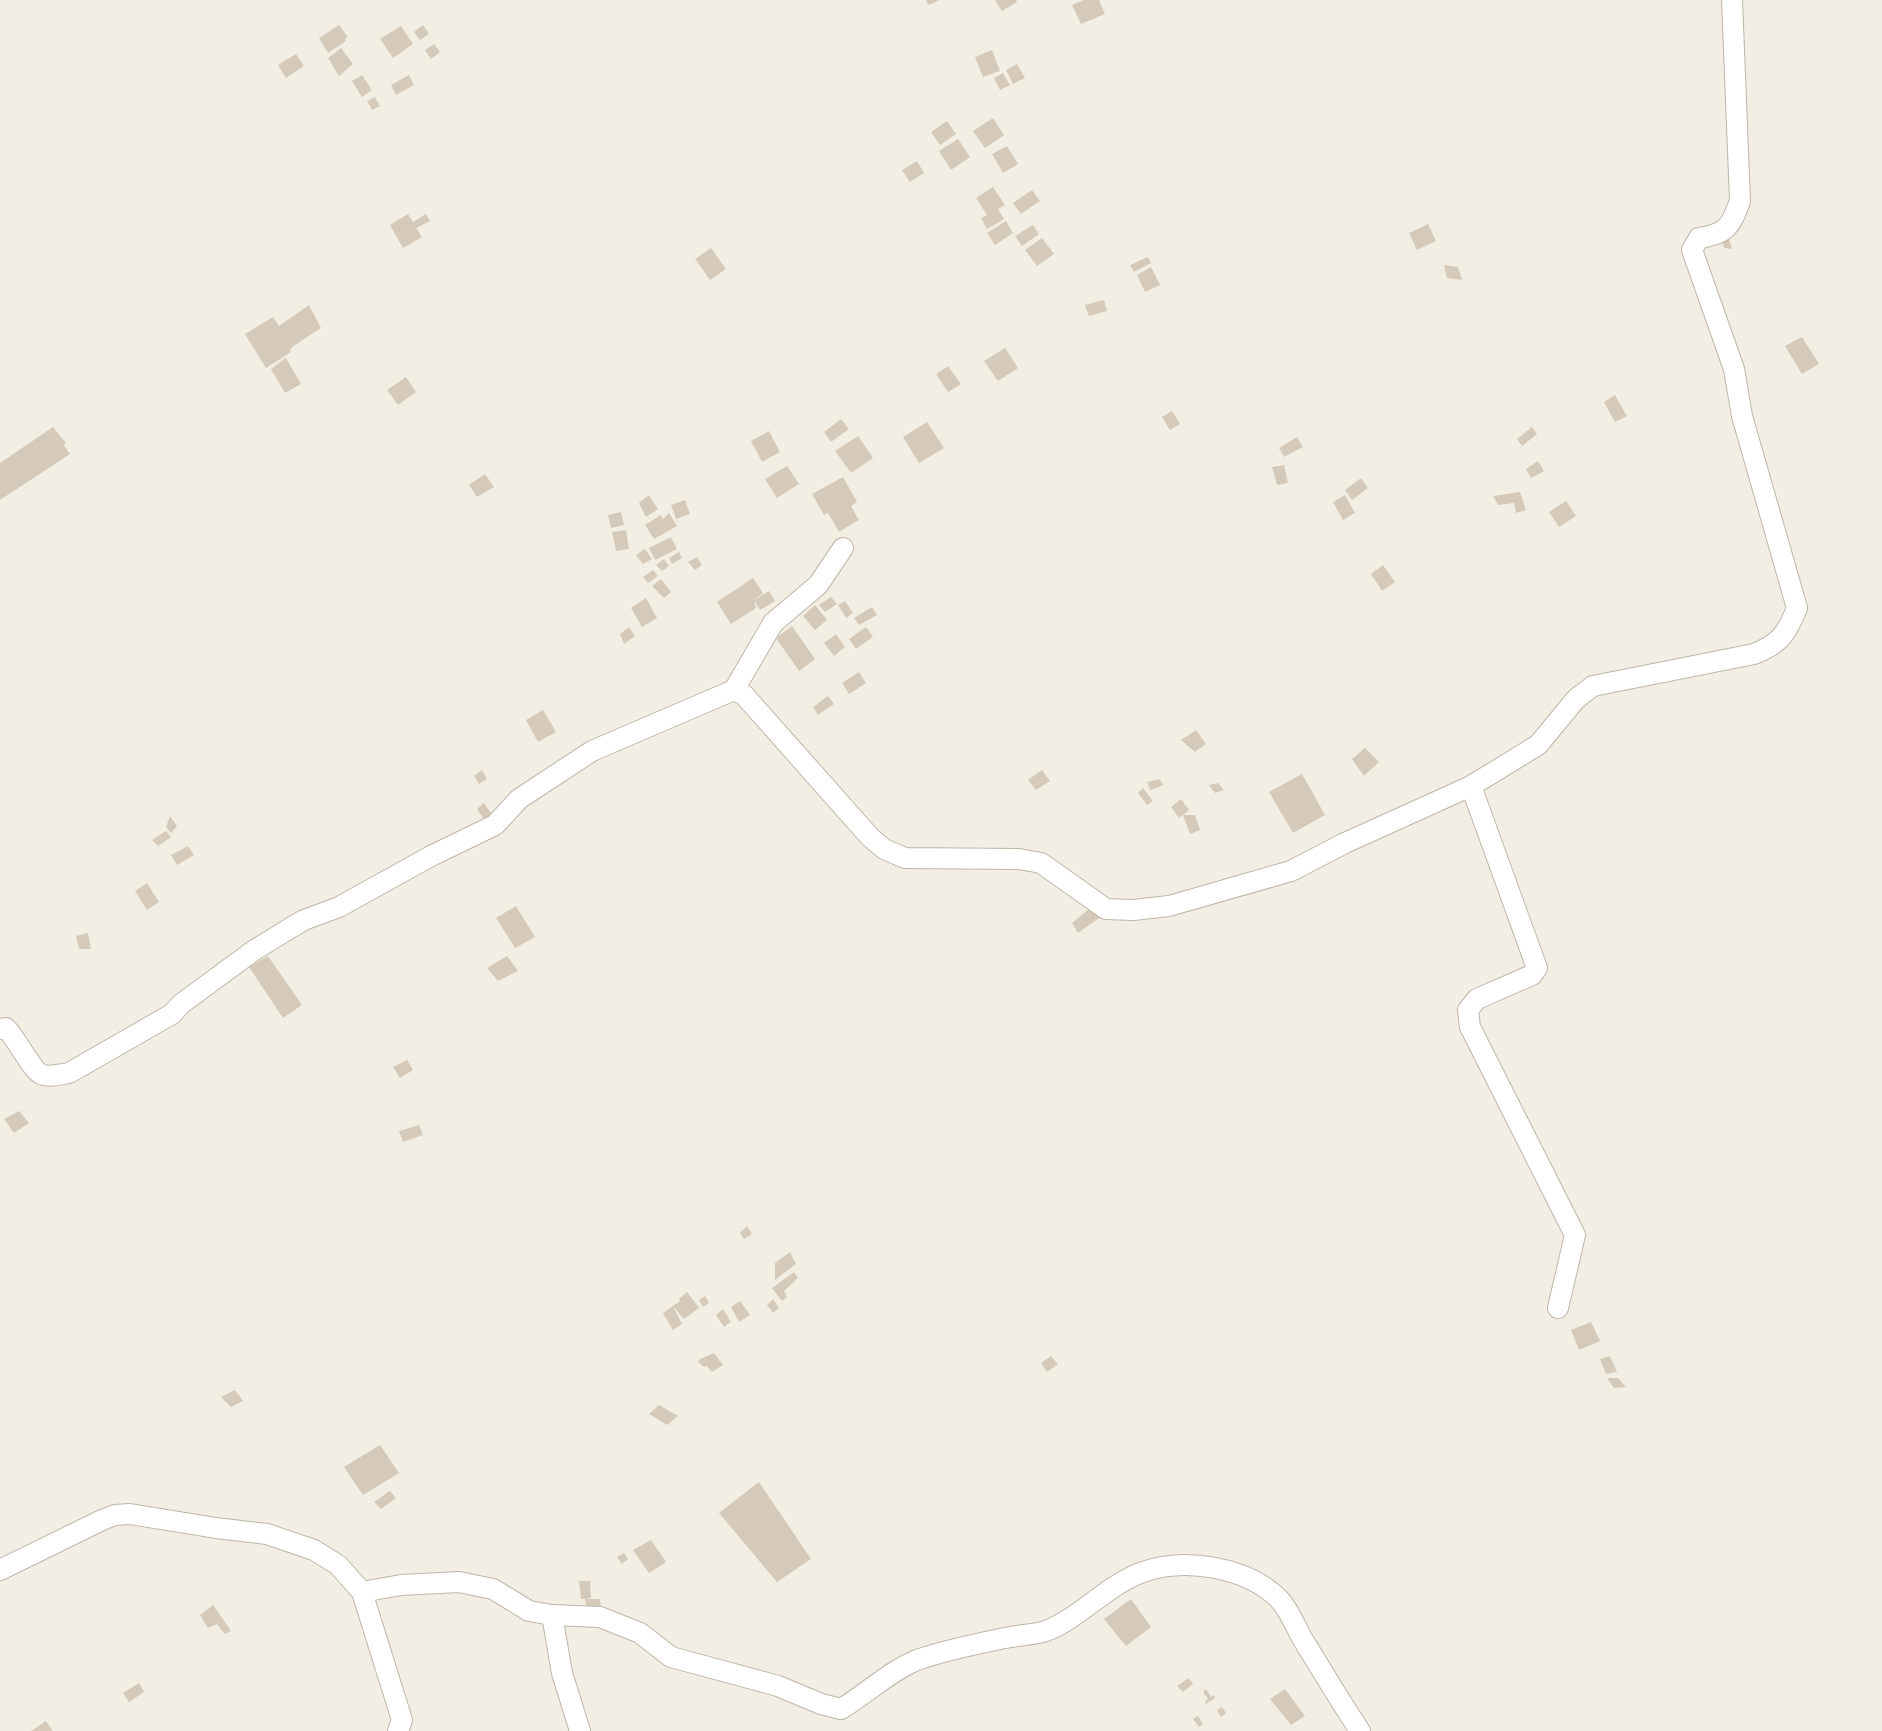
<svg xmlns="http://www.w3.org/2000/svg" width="1882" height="1731" viewBox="0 0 1882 1731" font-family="'DejaVu Sans',sans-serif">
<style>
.building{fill:#d5cab9}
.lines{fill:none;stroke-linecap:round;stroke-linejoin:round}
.street-casing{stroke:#beb6a7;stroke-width:22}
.street{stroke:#fff;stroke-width:20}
</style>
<rect width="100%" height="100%" fill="#f3eee4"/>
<g class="building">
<path d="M926,0H940L928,5Z"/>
<path d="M995,0H1016L1017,2L1002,11Z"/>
<path d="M1084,0H1099L1105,14L1081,24L1072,5Z"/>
<path d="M339,25L348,37L345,39L346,41L328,53L319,38Z"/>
<path d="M423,25L429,34L420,40L414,32Z"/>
<path d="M401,26L413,44L393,58L380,39Z"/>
<path d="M434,44L440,52L431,59L425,50Z"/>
<path d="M341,48L353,64L339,76L328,58Z"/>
<path d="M992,50L1000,71L983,77L975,57Z"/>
<path d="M296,54L304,66L286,78L278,65Z"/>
<path d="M1017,64L1025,78L1013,84L1006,70Z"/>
<path d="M1003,73L1010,85L1000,90L994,78Z"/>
<path d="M362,75L372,90L362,97L352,81Z"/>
<path d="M409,75L414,85L396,95L391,85Z"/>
<path d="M375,97L380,106L372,110L367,101Z"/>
<path d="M993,118L1004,135L985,148L973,131Z"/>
<path d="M947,121L956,134L940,145L931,132Z"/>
<path d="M958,139L970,157L951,170L939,151Z"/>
<path d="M1007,146L1018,164L1003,173L992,154Z"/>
<path d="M917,161L924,173L910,182L902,170Z"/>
<path d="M993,187L1005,205L998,209L1004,219L987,229L981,218L987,215L976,198Z"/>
<path d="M1032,190L1040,201L1021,214L1013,203Z"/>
<path d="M408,214L413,222L426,214L430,221L416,228L422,237L403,248L390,225Z"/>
<path d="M1006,221L1013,233L995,245L987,233Z"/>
<path d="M1428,224L1436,241L1417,250L1409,233Z"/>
<path d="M1033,225L1039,234L1022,246L1015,236Z"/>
<path d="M1721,236L1729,239L1732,249L1724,248Z"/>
<path d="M1042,238L1054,254L1037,266L1025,250Z"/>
<path d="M711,248L726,269L710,280L695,259Z"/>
<path d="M1148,257L1151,263L1134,272L1130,265Z"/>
<path d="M1444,265L1458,267L1462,280L1447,278Z"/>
<path d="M1151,267L1160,285L1145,292L1137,275Z"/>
<path d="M1104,300L1107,311L1089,316L1085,305Z"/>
<path d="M309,305L321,328L292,347L290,350L291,352L266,368L245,334L273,317L279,326Z"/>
<path d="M1802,337L1819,364L1802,374L1785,346Z"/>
<path d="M1005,348L1018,368L998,381L984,361Z"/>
<path d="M286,358L301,384L285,393L271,369Z"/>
<path d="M948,366L961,384L948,392L936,374Z"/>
<path d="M406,377L416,392L398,405L387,390Z"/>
<path d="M1615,395L1627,416L1615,422L1604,402Z"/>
<path d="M1172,411L1180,424L1170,430L1162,417Z"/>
<path d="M841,419L849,429L831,442L824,432Z"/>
<path d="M927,422L944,448L919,463L903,437Z"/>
<path d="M53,427L66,443L64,445L70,454L0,500V463Z"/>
<path d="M1532,427L1537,434L1522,446L1517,439Z"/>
<path d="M769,431L780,452L762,462L751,441Z"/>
<path d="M858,436L873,458L851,473L835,451Z"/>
<path d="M1297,437L1303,447L1284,457L1279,448Z"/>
<path d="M1538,461L1544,471L1531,478L1526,469Z"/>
<path d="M1284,465L1288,483L1277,485L1272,467Z"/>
<path d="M787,466L799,484L777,498L765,479Z"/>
<path d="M485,474L494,487L477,497L469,485Z"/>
<path d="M843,477L857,502L851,506L859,520L839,532L828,513L824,515L812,494Z"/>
<path d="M1361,478L1368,488L1352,500L1345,490Z"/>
<path d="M1520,492L1526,510L1516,513L1514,503L1498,505L1493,496Z"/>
<path d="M649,495L658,509L646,517L639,503Z"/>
<path d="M1345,495L1355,513L1343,520L1333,502Z"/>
<path d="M685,500L690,514L676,519L671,505Z"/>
<path d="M1566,501L1576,516L1559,527L1549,512Z"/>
<path d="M621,512L624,525L611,528L608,515Z"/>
<path d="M669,513L677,526L654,539L645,525L661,515L663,519Z"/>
<path d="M626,530L629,549L616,551L612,532Z"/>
<path d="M671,537L677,549L655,560L649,548Z"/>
<path d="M645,549L652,559L643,564L636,555Z"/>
<path d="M679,552L682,558L672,564L669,558Z"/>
<path d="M697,557L702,565L695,570L688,562Z"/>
<path d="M664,559L669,566L662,571L656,565Z"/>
<path d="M1383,565L1395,582L1382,591L1371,574Z"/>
<path d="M653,570L658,576L648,583L643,577Z"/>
<path d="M753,578L763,593L754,600L756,608L731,624L717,602Z"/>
<path d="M661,579L671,592L664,598L652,586Z"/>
<path d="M769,591L775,601L760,610L754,600Z"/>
<path d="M831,597L837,604L825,612L819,605Z"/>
<path d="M646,598L657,618L642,627L631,608Z"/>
<path d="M845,601L853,613L846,618L838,605Z"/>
<path d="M815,605L827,620L815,630L803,616Z"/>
<path d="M872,607L877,615L859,625L854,618Z"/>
<path d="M792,626L815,659L799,671L776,638Z"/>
<path d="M629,627L635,636L624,644L620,634Z"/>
<path d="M866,627L873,637L856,649L849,639Z"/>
<path d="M836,634L845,647L834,656L824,643Z"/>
<path d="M859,672L866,683L849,694L842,683Z"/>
<path d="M828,696L834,704L818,715L813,707Z"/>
<path d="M543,710L556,732L538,742L526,720Z"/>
<path d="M1196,730L1206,744L1195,752L1181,740Z"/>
<path d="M1365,748L1379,762L1364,776L1352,759Z"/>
<path d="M482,770L487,779L479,784L474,776Z"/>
<path d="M1042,770L1050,781L1036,790L1028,780Z"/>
<path d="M1302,774L1325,815L1293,833L1269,792Z"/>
<path d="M1159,779L1164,785L1150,790L1147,782Z"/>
<path d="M1218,783L1224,790L1215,793L1209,785Z"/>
<path d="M1143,788L1153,801L1147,805L1138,793Z"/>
<path d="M1181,799L1189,810L1179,818L1171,807Z"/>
<path d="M484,803L493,816L485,821L477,809Z"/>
<path d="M1183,815H1195L1200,830L1190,834Z"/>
<path d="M170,816L177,826L171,833L166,827Z"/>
<path d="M166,831L171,837L158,846L152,840Z"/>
<path d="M188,846L194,855L177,865L171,855Z"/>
<path d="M147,883L159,902L147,910L135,891Z"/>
<path d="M1095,904L1102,916L1078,933L1072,923Z"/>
<path d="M516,906L535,937L515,948L496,918Z"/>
<path d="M88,933L91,949H79L76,936Z"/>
<path d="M268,956L302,1005L283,1018L249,967Z"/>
<path d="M507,956L518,971L498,981L487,968Z"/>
<path d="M407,1060L413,1070L400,1078L393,1067Z"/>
<path d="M19,1111L29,1123L14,1133L4,1119Z"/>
<path d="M419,1125L423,1135L403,1142L399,1131Z"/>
<path d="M747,1226L752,1234L744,1239L740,1233Z"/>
<path d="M790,1252L796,1264L775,1280V1263Z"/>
<path d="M794,1272L798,1278L784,1291L787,1297L782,1301L772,1288Z"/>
<path d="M687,1292L699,1308L684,1319L673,1306L682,1324L673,1330L663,1313L680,1301L679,1299Z"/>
<path d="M705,1296L709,1303L703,1307L699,1300Z"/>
<path d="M773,1299L779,1308L773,1313L767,1305Z"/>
<path d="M740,1301L750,1315L739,1322L731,1307Z"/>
<path d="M723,1309L731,1322L724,1327L716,1315Z"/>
<path d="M1591,1322L1600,1341L1579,1350L1571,1330Z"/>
<path d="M714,1353L723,1365L712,1372L707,1366L704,1367L698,1362L700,1359Z"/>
<path d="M1051,1356L1058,1364L1047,1372L1041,1363Z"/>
<path d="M1610,1356L1617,1372L1606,1374L1600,1359Z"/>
<path d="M1607,1378H1618L1626,1387L1614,1388Z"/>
<path d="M235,1390L243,1401L231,1407L221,1397Z"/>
<path d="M659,1405L678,1416L667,1425L649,1414Z"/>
<path d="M380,1445L399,1473L363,1495L344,1467Z"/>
<path d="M759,1482L811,1559L777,1582L719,1513Z"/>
<path d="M390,1491L396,1498L381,1509L374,1502Z"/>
<path d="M651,1540L666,1562L649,1573L633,1550Z"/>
<path d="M624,1553L628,1559L622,1564L617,1557Z"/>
<path d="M579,1581H590L591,1598L585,1599H600L601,1609L587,1610L585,1599H581Z"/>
<path d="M1131,1599L1151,1627L1126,1646L1104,1619Z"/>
<path d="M213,1605L231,1631L225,1634L217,1624L208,1628L200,1615Z"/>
<path d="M1189,1678L1193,1684L1183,1692L1177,1686Z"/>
<path d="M139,1683L144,1692L129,1702L123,1693Z"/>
<path d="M1206,1689L1211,1697L1214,1695L1215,1698L1206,1704L1205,1702L1208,1699L1203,1692Z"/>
<path d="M1285,1689L1305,1716L1291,1725L1270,1699Z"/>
<path d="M1222,1707L1226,1713L1221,1717L1217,1710Z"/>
<path d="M1198,1716L1203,1724L1199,1727L1193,1719Z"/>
<path d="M46,1721L53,1731H31Z"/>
</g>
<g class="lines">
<defs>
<g id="street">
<path d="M734,690L773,623L818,585L843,548"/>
<path d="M1471,786L1537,968L1532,975L1477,999L1468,1010L1470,1027L1575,1235L1558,1308"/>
<path d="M0,1029L6,1028C16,1038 32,1070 41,1074C49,1078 61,1074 69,1073L172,1014L181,1004L253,951L292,927L304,920L339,907L431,856L495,825L519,799L592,751L734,690L744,695L870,837L884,849L905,858L1019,859L1041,863L1106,909L1133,910L1169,906L1291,871L1345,843L1471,786L1538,745L1576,699L1593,686L1754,654C1780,644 1787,633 1797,608L1742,416L1734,369L1692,250L1699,238C1727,234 1731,226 1740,201L1732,0"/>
<path d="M0,1570L102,1520L115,1515L130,1514L216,1528L267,1534L314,1550L338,1565L362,1592L402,1720L398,1731"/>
<path d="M362,1592L401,1585L459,1582L493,1589L529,1611L552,1615L600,1617L640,1633L671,1657L778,1686L821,1704L841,1709C866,1694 890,1671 917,1660C945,1650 976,1644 1005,1638C1018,1635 1034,1635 1046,1631C1080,1618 1108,1584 1143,1572C1185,1557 1247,1567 1279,1599C1289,1610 1295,1625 1302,1638C1321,1669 1340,1701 1360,1731"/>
<path d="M552,1615L562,1673L580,1731"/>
</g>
</defs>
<use href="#street" class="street-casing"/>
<use href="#street" class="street"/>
</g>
</svg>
